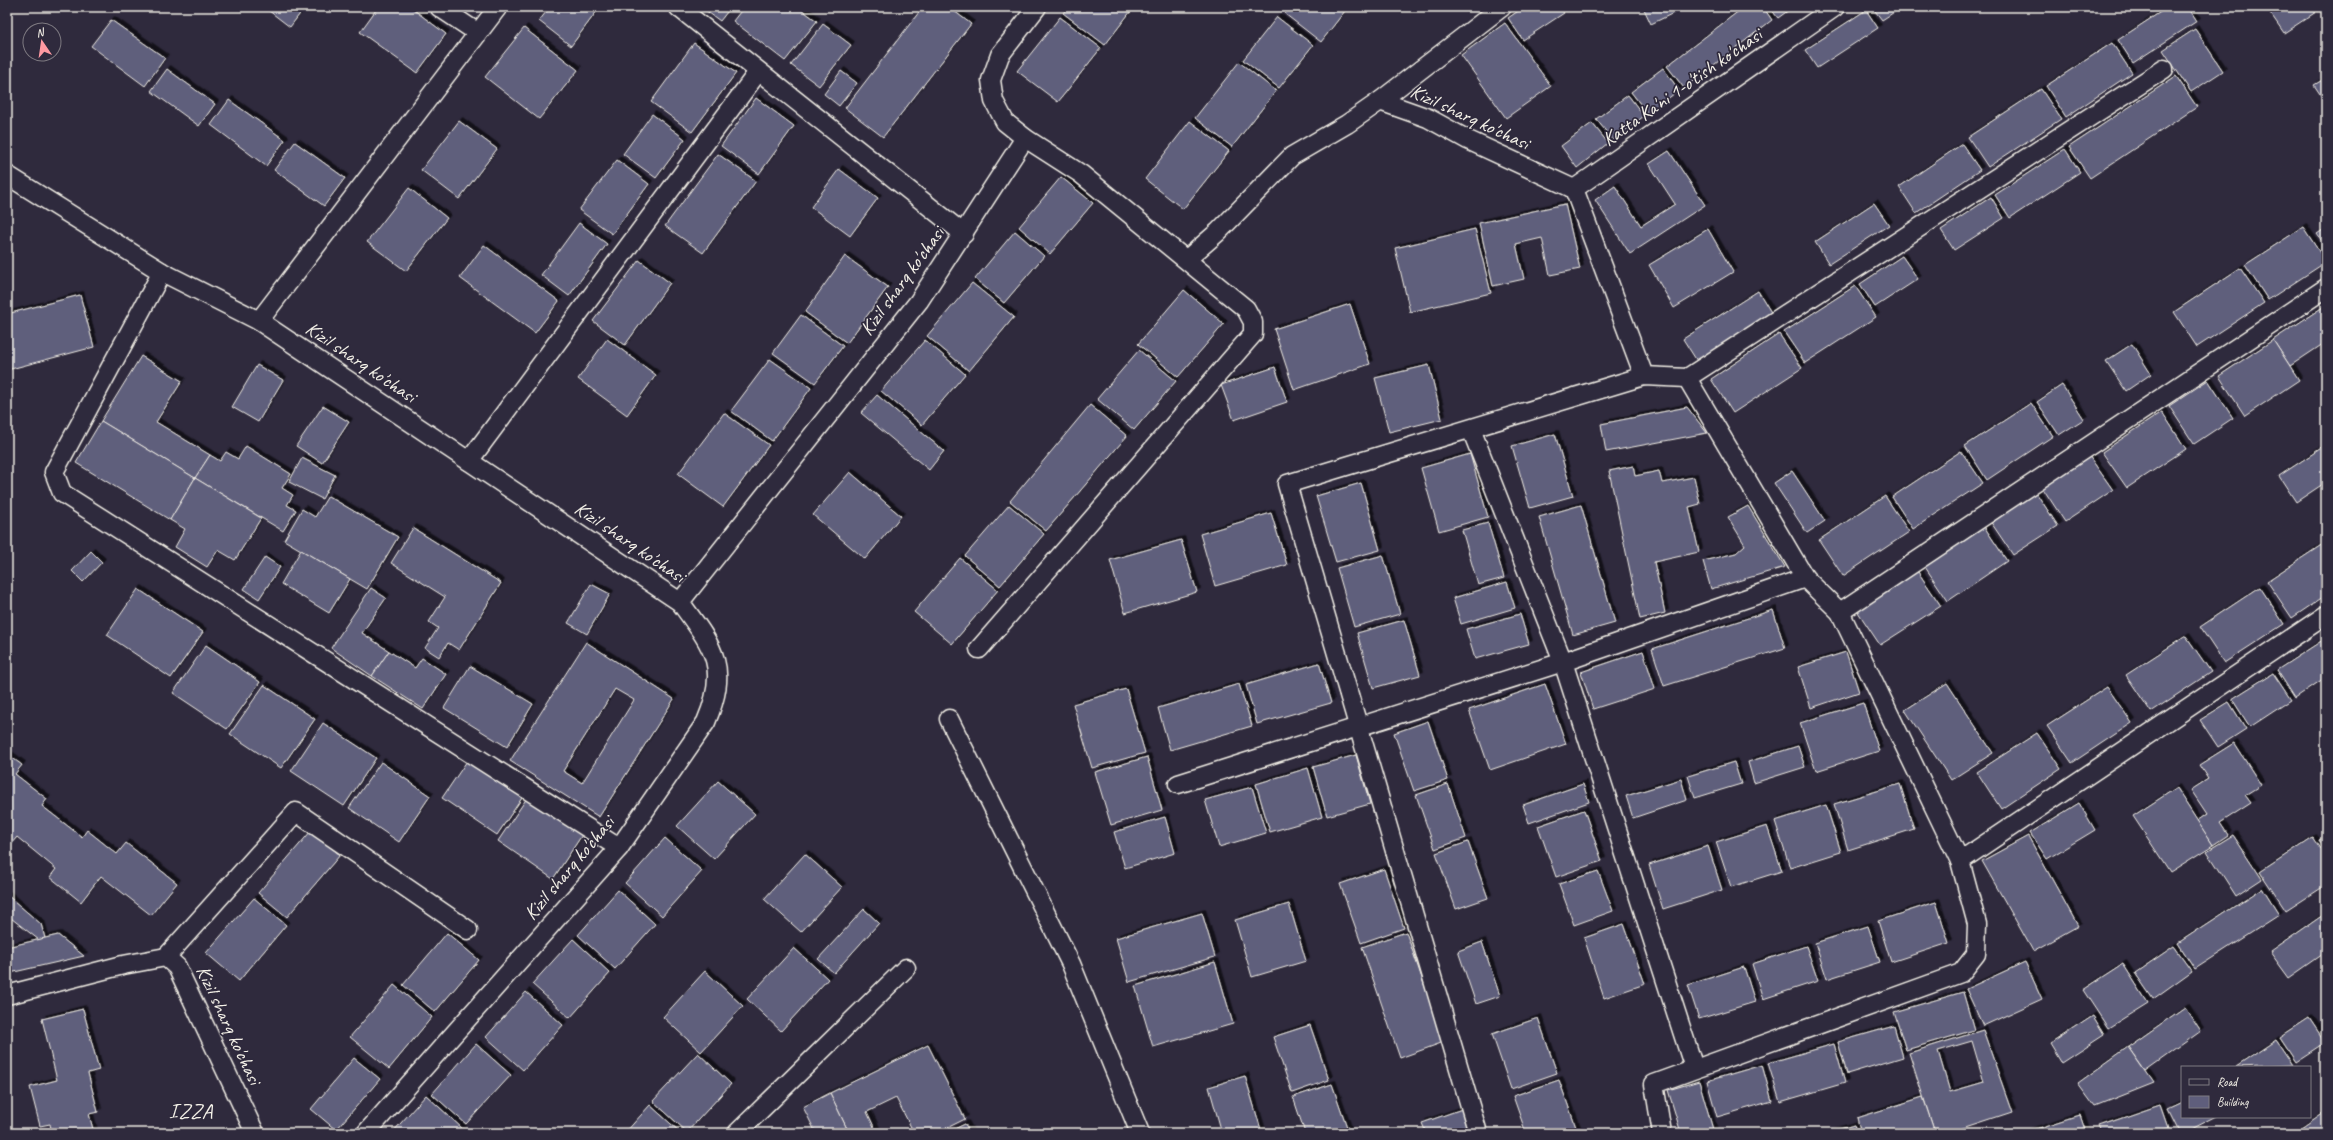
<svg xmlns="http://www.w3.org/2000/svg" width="2333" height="1140" viewBox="0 0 2333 1140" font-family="Caveat,sans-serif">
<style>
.building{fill:#5f5e7c;stroke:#f4f1e8;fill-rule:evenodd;filter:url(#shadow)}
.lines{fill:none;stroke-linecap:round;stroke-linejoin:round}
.minor-casing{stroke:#f4f1e8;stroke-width:21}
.minor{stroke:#2f2a3d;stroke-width:18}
.labels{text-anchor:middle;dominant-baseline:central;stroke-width:3.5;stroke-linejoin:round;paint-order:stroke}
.street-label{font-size:20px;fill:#f4f1e8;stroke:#2f2a3d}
.neighbourhood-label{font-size:21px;letter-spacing:1px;fill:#f4f1e8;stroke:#2f2a3d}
</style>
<defs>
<filter id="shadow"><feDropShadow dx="3.5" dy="-3.5" stdDeviation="0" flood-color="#0009"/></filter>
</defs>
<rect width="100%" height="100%" fill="#2f2a3d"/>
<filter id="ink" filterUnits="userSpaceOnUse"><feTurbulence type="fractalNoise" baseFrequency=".025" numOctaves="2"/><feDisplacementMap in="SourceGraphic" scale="8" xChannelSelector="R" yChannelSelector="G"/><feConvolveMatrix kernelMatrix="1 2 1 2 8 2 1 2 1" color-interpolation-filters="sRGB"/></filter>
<g filter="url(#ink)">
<g class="building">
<path d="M264,7H305L290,27Z"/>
<path d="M378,7H410L446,34L417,73L360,32Z"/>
<path d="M550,7H600L571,46L539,21Z"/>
<path d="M701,7H731L720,21Z"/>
<path d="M744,7H798L817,21L785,61L733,21Z"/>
<path d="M923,7H949L971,24L883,137L845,108Z"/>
<path d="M1068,7H1134L1105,45L1063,13Z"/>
<path d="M1291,7H1348L1321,42L1285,14Z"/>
<path d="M1524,7H1560L1564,13L1523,40L1508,18Z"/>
<path d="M1643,7H1686L1651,24Z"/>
<path d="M1744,7H1763L1772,20L1684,88L1667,66Z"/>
<path d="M1769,7H1793L1778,18Z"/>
<path d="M1872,7H1902L1882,20Z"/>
<path d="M2168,7H2188L2197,21L2133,63L2118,40Z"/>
<path d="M2266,7H2312L2316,12L2284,33Z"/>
<path d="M1866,10L1878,28L1817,68L1805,50Z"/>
<path d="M1060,17L1101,48L1058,102L1017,71Z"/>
<path d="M1277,17L1313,45L1279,88L1243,60Z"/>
<path d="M111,20L165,58L145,86L91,46Z"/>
<path d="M1505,23L1551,86L1506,118L1461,55Z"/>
<path d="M823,24L851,45L819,86L791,65Z"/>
<path d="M524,28L578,70L539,119L485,77Z"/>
<path d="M2195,29L2223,71L2191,92L2163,50Z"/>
<path d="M694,43L736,73L692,132L651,102Z"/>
<path d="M2112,43L2132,73L2066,117L2046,86Z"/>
<path d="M1239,62L1276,91L1232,147L1195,118Z"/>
<path d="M1663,68L1679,90L1648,114L1631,92Z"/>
<path d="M167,69L215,104L199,126L151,91Z"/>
<path d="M841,71L857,83L839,106L824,94Z"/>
<path d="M2176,76L2197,107L2090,178L2069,147Z"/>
<path d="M2326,78V103L2314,85Z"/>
<path d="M2041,89L2061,119L1988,167L1968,137Z"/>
<path d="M1628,95L1644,116L1613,140L1596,119Z"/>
<path d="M756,98L794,126L759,174L721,146Z"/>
<path d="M229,100L285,140L266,166L211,125Z"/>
<path d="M652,114L685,139L656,178L623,154Z"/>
<path d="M459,121L497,149L459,199L421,170Z"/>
<path d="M1190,121L1229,151L1183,209L1145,179Z"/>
<path d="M1592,123L1608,143L1577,168L1561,146Z"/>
<path d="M295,142L345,178L324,206L274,170Z"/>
<path d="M1962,144L1980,170L1916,213L1899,187Z"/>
<path d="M2065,149L2080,172L2010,218L1995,195Z"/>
<path d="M1669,151L1705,205L1630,254L1595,200L1615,186L1641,226L1675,204L1649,164Z"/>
<path d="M718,154L756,181L703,253L665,226Z"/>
<path d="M617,160L649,184L612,234L579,210Z"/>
<path d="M839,169L878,198L850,236L811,207Z"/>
<path d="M1061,177L1093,203L1050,254L1019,227Z"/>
<path d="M409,188L447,218L406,271L367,242Z"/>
<path d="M1991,197L2004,218L1954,250L1941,230Z"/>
<path d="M1874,203L1889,225L1829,264L1815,242Z"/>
<path d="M1565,204L1580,269L1550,275L1542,238L1516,244L1524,279L1493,286L1479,223Z"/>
<path d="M579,223L607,244L569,296L541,275Z"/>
<path d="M2303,227L2326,262L2268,300L2245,265Z"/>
<path d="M2326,228V247L2317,234Z"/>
<path d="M1475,229L1491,293L1410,312L1395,248Z"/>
<path d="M1708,229L1733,272L1674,308L1649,265Z"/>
<path d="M1015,231L1044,256L1004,303L975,279Z"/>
<path d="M484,245L559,301L535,333L460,278Z"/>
<path d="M845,256L888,287L847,343L805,312Z"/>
<path d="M1902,256L1918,279L1875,307L1860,284Z"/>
<path d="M639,260L670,283L625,345L593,321Z"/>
<path d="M2240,268L2264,303L2197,347L2174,312Z"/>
<path d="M972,283L1014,317L969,371L927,336Z"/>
<path d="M1855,286L1876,317L1805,363L1784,332Z"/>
<path d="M1184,290L1224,324L1178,377L1138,344Z"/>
<path d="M1758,291L1772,314L1697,361L1683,339Z"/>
<path d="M80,295L94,347L7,370V314Z"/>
<path d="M1350,304L1370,364L1294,390L1274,329Z"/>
<path d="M2326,305V342L2290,366L2273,340Z"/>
<path d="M801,315L843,346L815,383L773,353Z"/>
<path d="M1779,334L1802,368L1733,413L1711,379Z"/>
<path d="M607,339L656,375L627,415L578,379Z"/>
<path d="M925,340L965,374L922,425L881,391Z"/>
<path d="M2273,340L2299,380L2245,416L2219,376Z"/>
<path d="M2132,344L2151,374L2126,391L2106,361Z"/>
<path d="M1139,350L1176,381L1134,430L1097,399Z"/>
<path d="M141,356L182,381L156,422L210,455L195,478L101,421Z"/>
<path d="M770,359L811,388L772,441L731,411Z"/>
<path d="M257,365L283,380L258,422L232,407Z"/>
<path d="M1429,365L1442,419L1389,432L1375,378Z"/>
<path d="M1275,367L1287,402L1234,420L1221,385Z"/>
<path d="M2208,380L2233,418L2194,444L2169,406Z"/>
<path d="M2062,385L2084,419L2059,435L2037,402Z"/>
<path d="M877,395L944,451L929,470L861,413Z"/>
<path d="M2031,403L2053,436L1987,480L1965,446Z"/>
<path d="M1090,405L1127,436L1046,531L1010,501Z"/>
<path d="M323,406L349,422L322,463L296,446Z"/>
<path d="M1687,407L1707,433L1606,452L1601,424Z"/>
<path d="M2162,412L2186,449L2127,488L2102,452Z"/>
<path d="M724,413L769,445L723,507L678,474Z"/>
<path d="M101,421L195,478L170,520L76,463Z"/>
<path d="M1555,434L1573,496L1530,508L1512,446Z"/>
<path d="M2326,445V482L2296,502L2279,476Z"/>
<path d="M246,446L291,474L282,488L293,495L287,505L296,510L283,531L195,478L210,455L220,461L226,452L238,459Z"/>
<path d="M1961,451L1983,483L1913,529L1892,497Z"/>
<path d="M1470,454L1488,517L1439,531L1421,468Z"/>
<path d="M2089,456L2113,490L2065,522L2042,487Z"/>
<path d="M302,458L335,475L322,499L289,482Z"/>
<path d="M1633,466L1635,476L1659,471L1662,483L1694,477L1700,504L1689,507L1699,552L1654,562L1665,613L1640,619L1609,471Z"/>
<path d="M1792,471L1825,521L1807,533L1774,483Z"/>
<path d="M850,472L901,516L865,559L813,515Z"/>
<path d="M195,478L261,518L235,560L218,550L207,567L175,547L185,529L170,520Z"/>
<path d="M1361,483L1380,550L1336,562L1316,496Z"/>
<path d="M2035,491L2058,526L2013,555L1990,521Z"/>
<path d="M328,496L398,537L367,589L284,540L302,509L315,517Z"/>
<path d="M1885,496L1909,532L1843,576L1819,540Z"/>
<path d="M1009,505L1044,534L1000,586L965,556Z"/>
<path d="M1581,505L1615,623L1573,635L1539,517Z"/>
<path d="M1748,506L1785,567L1711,589L1703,561L1736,553L1745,545L1728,517Z"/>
<path d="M1271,513L1287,565L1215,586L1200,534Z"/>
<path d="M1488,523L1504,578L1478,585L1462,530Z"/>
<path d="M1983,525L2007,561L1948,601L1923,564Z"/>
<path d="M413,528L501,583L459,650L448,643L439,657L425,648L438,628L429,622L445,597L391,563Z"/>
<path d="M1181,540L1197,592L1125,613L1110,560Z"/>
<path d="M2326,542V595L2292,618L2267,581Z"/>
<path d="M301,550L350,579L329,613L281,584Z"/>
<path d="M91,551L102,562L83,582L72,571Z"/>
<path d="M1383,555L1400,614L1354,627L1337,568Z"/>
<path d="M265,557L280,567L259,599L244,589Z"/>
<path d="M960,558L998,590L952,644L914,612Z"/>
<path d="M1916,569L1941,606L1880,645L1856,609Z"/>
<path d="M1507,582L1515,608L1461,624L1453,598Z"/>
<path d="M591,584L610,594L587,634L568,623Z"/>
<path d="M2260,587L2284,624L2224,663L2200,627Z"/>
<path d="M371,588L386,598L362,633L389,651L372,676L331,648Z"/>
<path d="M138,589L203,632L171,678L107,635Z"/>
<path d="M1773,610L1785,648L1664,686L1652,649Z"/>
<path d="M1520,614L1529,644L1475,659L1466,629Z"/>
<path d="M1404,620L1420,675L1373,688L1357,633Z"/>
<path d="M2186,636L2211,672L2151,712L2126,675Z"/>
<path d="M2326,638V677L2295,698L2277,670Z"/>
<path d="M586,642L674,699L599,817L510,761ZM615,689L634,700L582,783L563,771Z"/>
<path d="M206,645L260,682L227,729L173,693Z"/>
<path d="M389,651L415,668L422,658L446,674L423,709L372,676Z"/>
<path d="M1643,651L1655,689L1593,709L1581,672Z"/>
<path d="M1846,652L1859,692L1811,708L1798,667Z"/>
<path d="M1319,663L1331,703L1257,724L1246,685Z"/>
<path d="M470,666L533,704L507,747L444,708Z"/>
<path d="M2273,673L2291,700L2250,727L2232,699Z"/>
<path d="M1947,683L1993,753L1951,780L1905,710Z"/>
<path d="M1239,684L1252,726L1170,750L1158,708Z"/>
<path d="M1545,684L1566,744L1490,770L1469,710Z"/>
<path d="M264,685L315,719L281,768L230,734Z"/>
<path d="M2107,687L2132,723L2072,763L2047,726Z"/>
<path d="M1126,689L1145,753L1092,768L1073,704Z"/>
<path d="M2229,702L2246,729L2218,747L2200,720Z"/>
<path d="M1863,703L1879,751L1816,771L1800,723Z"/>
<path d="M1428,721L1448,780L1414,791L1394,733Z"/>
<path d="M323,723L376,758L344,806L291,771Z"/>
<path d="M2037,733L2061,769L2001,809L1977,772Z"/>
<path d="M2234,743L2261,785L2245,795L2251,803L2220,823L2228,835L2213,845L2197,821L2207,814L2191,790L2208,779L2199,765Z"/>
<path d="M1798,746L1805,767L1754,783L1748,762Z"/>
<path d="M7,754L22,765L15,774L47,799L42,806L82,837L87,830L117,854L126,843L177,883L151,915L101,876L81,902L50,877L56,869L17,837L10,845L7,843Z"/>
<path d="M471,755L526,792L497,835L442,798Z"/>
<path d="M1356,755L1370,804L1327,816L1313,767Z"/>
<path d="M1147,757L1162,810L1111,825L1095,772Z"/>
<path d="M381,762L430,796L399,842L349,808Z"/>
<path d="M1734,762L1741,784L1695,798L1688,776Z"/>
<path d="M1308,768L1322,817L1270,832L1256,784Z"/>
<path d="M1681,779L1687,800L1633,818L1626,796Z"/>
<path d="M718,781L755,814L714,859L677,826Z"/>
<path d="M1448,784L1466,838L1435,849L1416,795Z"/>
<path d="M1583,784L1589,802L1529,823L1523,805Z"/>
<path d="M1900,784L1914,829L1848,850L1834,804Z"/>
<path d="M1252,787L1266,833L1219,847L1205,800Z"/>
<path d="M2176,788L2213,845L2170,872L2133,816Z"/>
<path d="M529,795L584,832L553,879L498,841Z"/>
<path d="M2079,803L2095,830L2047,859L2030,833Z"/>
<path d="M1826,805L1841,852L1790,868L1775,821Z"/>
<path d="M1584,810L1602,861L1556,877L1538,826Z"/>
<path d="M1165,817L1175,853L1125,868L1114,832Z"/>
<path d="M1767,826L1782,871L1731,887L1716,842Z"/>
<path d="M311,831L340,855L287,917L258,893Z"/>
<path d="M2233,835L2262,879L2236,896L2207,851Z"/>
<path d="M2028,836L2078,926L2033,951L1982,861Z"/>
<path d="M2326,836V851L2319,840Z"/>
<path d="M2313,837L2326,856V885L2286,911L2260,872Z"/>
<path d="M665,838L702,871L662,916L625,883Z"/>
<path d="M1468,842L1488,898L1456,909L1436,853Z"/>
<path d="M1708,846L1722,890L1663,909L1649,865Z"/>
<path d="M805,854L842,887L801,932L764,899Z"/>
<path d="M1384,869L1404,928L1361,943L1340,884Z"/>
<path d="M1598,871L1613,911L1574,925L1559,884Z"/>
<path d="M2262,888L2279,915L2195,969L2178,943Z"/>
<path d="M618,890L655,924L615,969L578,935Z"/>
<path d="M7,895L41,924L45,938L39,940L7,915Z"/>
<path d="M254,898L286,925L239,981L206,953Z"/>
<path d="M1936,902L1949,943L1891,962L1878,921Z"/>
<path d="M1289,904L1306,961L1252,977L1235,920Z"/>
<path d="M864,909L879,923L834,973L818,959Z"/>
<path d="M1202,913L1215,957L1129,982L1116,938Z"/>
<path d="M2326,913V952L2289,978L2270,952Z"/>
<path d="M1624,924L1645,984L1604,998L1584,938Z"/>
<path d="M1868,926L1880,962L1827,979L1815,943Z"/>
<path d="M1406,932L1444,1042L1400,1058L1362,947Z"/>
<path d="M447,933L479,960L435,1012L403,985Z"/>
<path d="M58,935L84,956L10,973L7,947Z"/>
<path d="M573,939L610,973L570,1018L532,984Z"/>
<path d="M1482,942L1500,996L1476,1004L1458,951Z"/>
<path d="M1806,946L1818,981L1763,999L1752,964Z"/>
<path d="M2174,946L2192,971L2153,999L2135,973Z"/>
<path d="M794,948L828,979L781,1031L747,999Z"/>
<path d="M1215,962L1233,1024L1153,1047L1135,986Z"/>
<path d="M2025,962L2042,999L1983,1026L1966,989Z"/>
<path d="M2123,964L2148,1003L2108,1028L2083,990Z"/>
<path d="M1744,967L1755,1002L1699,1019L1688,985Z"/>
<path d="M705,971L743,1006L701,1052L663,1017Z"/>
<path d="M394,985L432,1017L389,1069L350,1037Z"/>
<path d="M526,992L563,1025L523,1070L486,1037Z"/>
<path d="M1963,992L1974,1030L1906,1050L1894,1012Z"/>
<path d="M2185,1007L2201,1031L2145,1071L2128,1047Z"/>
<path d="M83,1009L99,1070L88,1073L98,1112L89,1114L94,1133H52L50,1124L40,1126L30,1087L57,1080L42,1019Z"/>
<path d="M2093,1016L2104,1034L2061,1062L2050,1044Z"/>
<path d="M1538,1018L1557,1073L1511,1089L1492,1034Z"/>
<path d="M2309,1019L2325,1043L2296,1062L2280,1038Z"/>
<path d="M1310,1025L1329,1080L1292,1093L1273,1037Z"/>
<path d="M1894,1026L1903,1057L1847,1074L1838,1042Z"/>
<path d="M1983,1030L2012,1112L1948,1133H1935L1909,1053ZM1972,1041L1984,1082L1950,1092L1938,1051Z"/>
<path d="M2276,1040L2293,1065L2236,1067Z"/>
<path d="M476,1044L511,1075L466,1124L432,1094Z"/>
<path d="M1834,1044L1845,1083L1780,1102L1768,1063Z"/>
<path d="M928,1045L965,1119L937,1133H914L896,1098L867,1112L877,1133H849L830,1093Z"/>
<path d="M2128,1047L2153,1083L2095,1106L2078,1083Z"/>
<path d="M698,1053L731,1084L687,1132L653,1101Z"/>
<path d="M354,1058L380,1079L336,1130L311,1109Z"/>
<path d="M1762,1065L1772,1101L1717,1117L1707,1081Z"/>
<path d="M1245,1076L1262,1133H1222L1209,1087Z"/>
<path d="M1559,1080L1578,1133H1526L1513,1096Z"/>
<path d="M1699,1081L1714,1133H1681L1668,1090Z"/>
<path d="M1332,1084L1349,1133H1305L1293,1097Z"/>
<path d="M830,1093L849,1133H816L803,1107Z"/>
<path d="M426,1095L463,1129L460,1133H392Z"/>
<path d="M1923,1097L1935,1133H1861L1857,1118Z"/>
<path d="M2182,1102V1117H2217L2186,1133H2179L2167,1109Z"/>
<path d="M650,1105L681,1133H625Z"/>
<path d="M2160,1105L2168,1128L2154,1133H2102L2099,1126Z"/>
<path d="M1465,1108L1474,1133H1426L1422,1123Z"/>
<path d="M2326,1110V1133H2293Z"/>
<path d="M2080,1115L2086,1133H2027V1132Z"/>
<path d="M965,1124L970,1133H946Z"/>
<path d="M1854,1125L1857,1133H1827Z"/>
</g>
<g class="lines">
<defs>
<g id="minor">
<path d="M439,7L478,33"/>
<path d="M678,7L964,234"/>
<path d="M1380,101L1502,7"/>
<path d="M1025,138L1005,122L994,101L991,80L1000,55L1037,7"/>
<path d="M7,175L162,272L259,321L680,602C713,647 730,666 706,722L619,848L366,1133"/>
<path d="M1574,189L1835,7"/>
<path d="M1574,189L1644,376"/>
<path d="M1187,259L1218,232L1292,156L1347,124L1380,101L1428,118L1468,140L1574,189"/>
<path d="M162,272L54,472L62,493L619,848"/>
<path d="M259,321L498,7"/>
<path d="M1687,378L1805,578L1840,612L1960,861"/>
<path d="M1471,429L1563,662L1694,1068"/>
<path d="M469,461L758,72"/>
<path d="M680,602L919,301L1025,138L1081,174L1246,309L1253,322V334L979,649"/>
<path d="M1840,612L2326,288"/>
<path d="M949,719L1071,964L1140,1133"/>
<path d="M1178,784L1563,662L1805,578"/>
<path d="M166,957L296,812L468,930"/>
<path d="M7,995L123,965L166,957L177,967L255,1133"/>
<path d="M737,1133L906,968"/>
<path d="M1478,1133L1287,484L1644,376L1687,378L2164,69"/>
<path d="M1662,1133L1654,1084L1961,973L1976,954L1977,924L1960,861L2326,615"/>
</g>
</defs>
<use href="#minor" class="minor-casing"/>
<use href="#minor" class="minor"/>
</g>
</g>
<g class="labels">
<g class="street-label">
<text transform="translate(1682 87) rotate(-35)">Katta Ka'ni 1-o'tish ko'chasi</text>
<text transform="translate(1470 117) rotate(25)">Kizil sharq ko'chasi</text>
<text transform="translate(902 281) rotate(-54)">Kizil sharq ko'chasi</text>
<text transform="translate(361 362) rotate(34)">Kizil sharq ko'chasi</text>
<text transform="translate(630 542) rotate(34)">Kizil sharq ko'chasi</text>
<text transform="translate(569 868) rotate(-50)">Kizil sharq ko'chasi</text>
<text transform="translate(229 1025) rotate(65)">Kizil sharq ko'chasi</text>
</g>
<g class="neighbourhood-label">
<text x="191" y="1111">IZZA</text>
</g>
</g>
<rect width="2333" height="1140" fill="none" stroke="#2f2a3d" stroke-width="24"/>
<rect x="12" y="12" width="2309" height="1116" fill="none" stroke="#f4f1e8" stroke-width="1.5" filter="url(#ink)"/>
<rect x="2181" y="1066" width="130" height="52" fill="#2f2a3d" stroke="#7e7a81"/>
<rect x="2189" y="1079" width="20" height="6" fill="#2f2a3d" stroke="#7e7a81"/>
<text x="2217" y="1086" font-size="12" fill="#f4f1e8">Road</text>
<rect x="2189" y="1096" width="20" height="12" fill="#5f5e7c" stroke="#7e7a81"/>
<text x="2217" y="1106" font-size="12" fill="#f4f1e8">Building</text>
<g transform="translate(42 42) rotate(347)"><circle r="19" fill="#2f2a3d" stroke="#7e7a81"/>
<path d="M0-3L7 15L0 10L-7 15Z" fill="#ff9aa2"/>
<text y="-6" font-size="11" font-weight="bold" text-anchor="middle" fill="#f4f1e8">N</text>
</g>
</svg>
